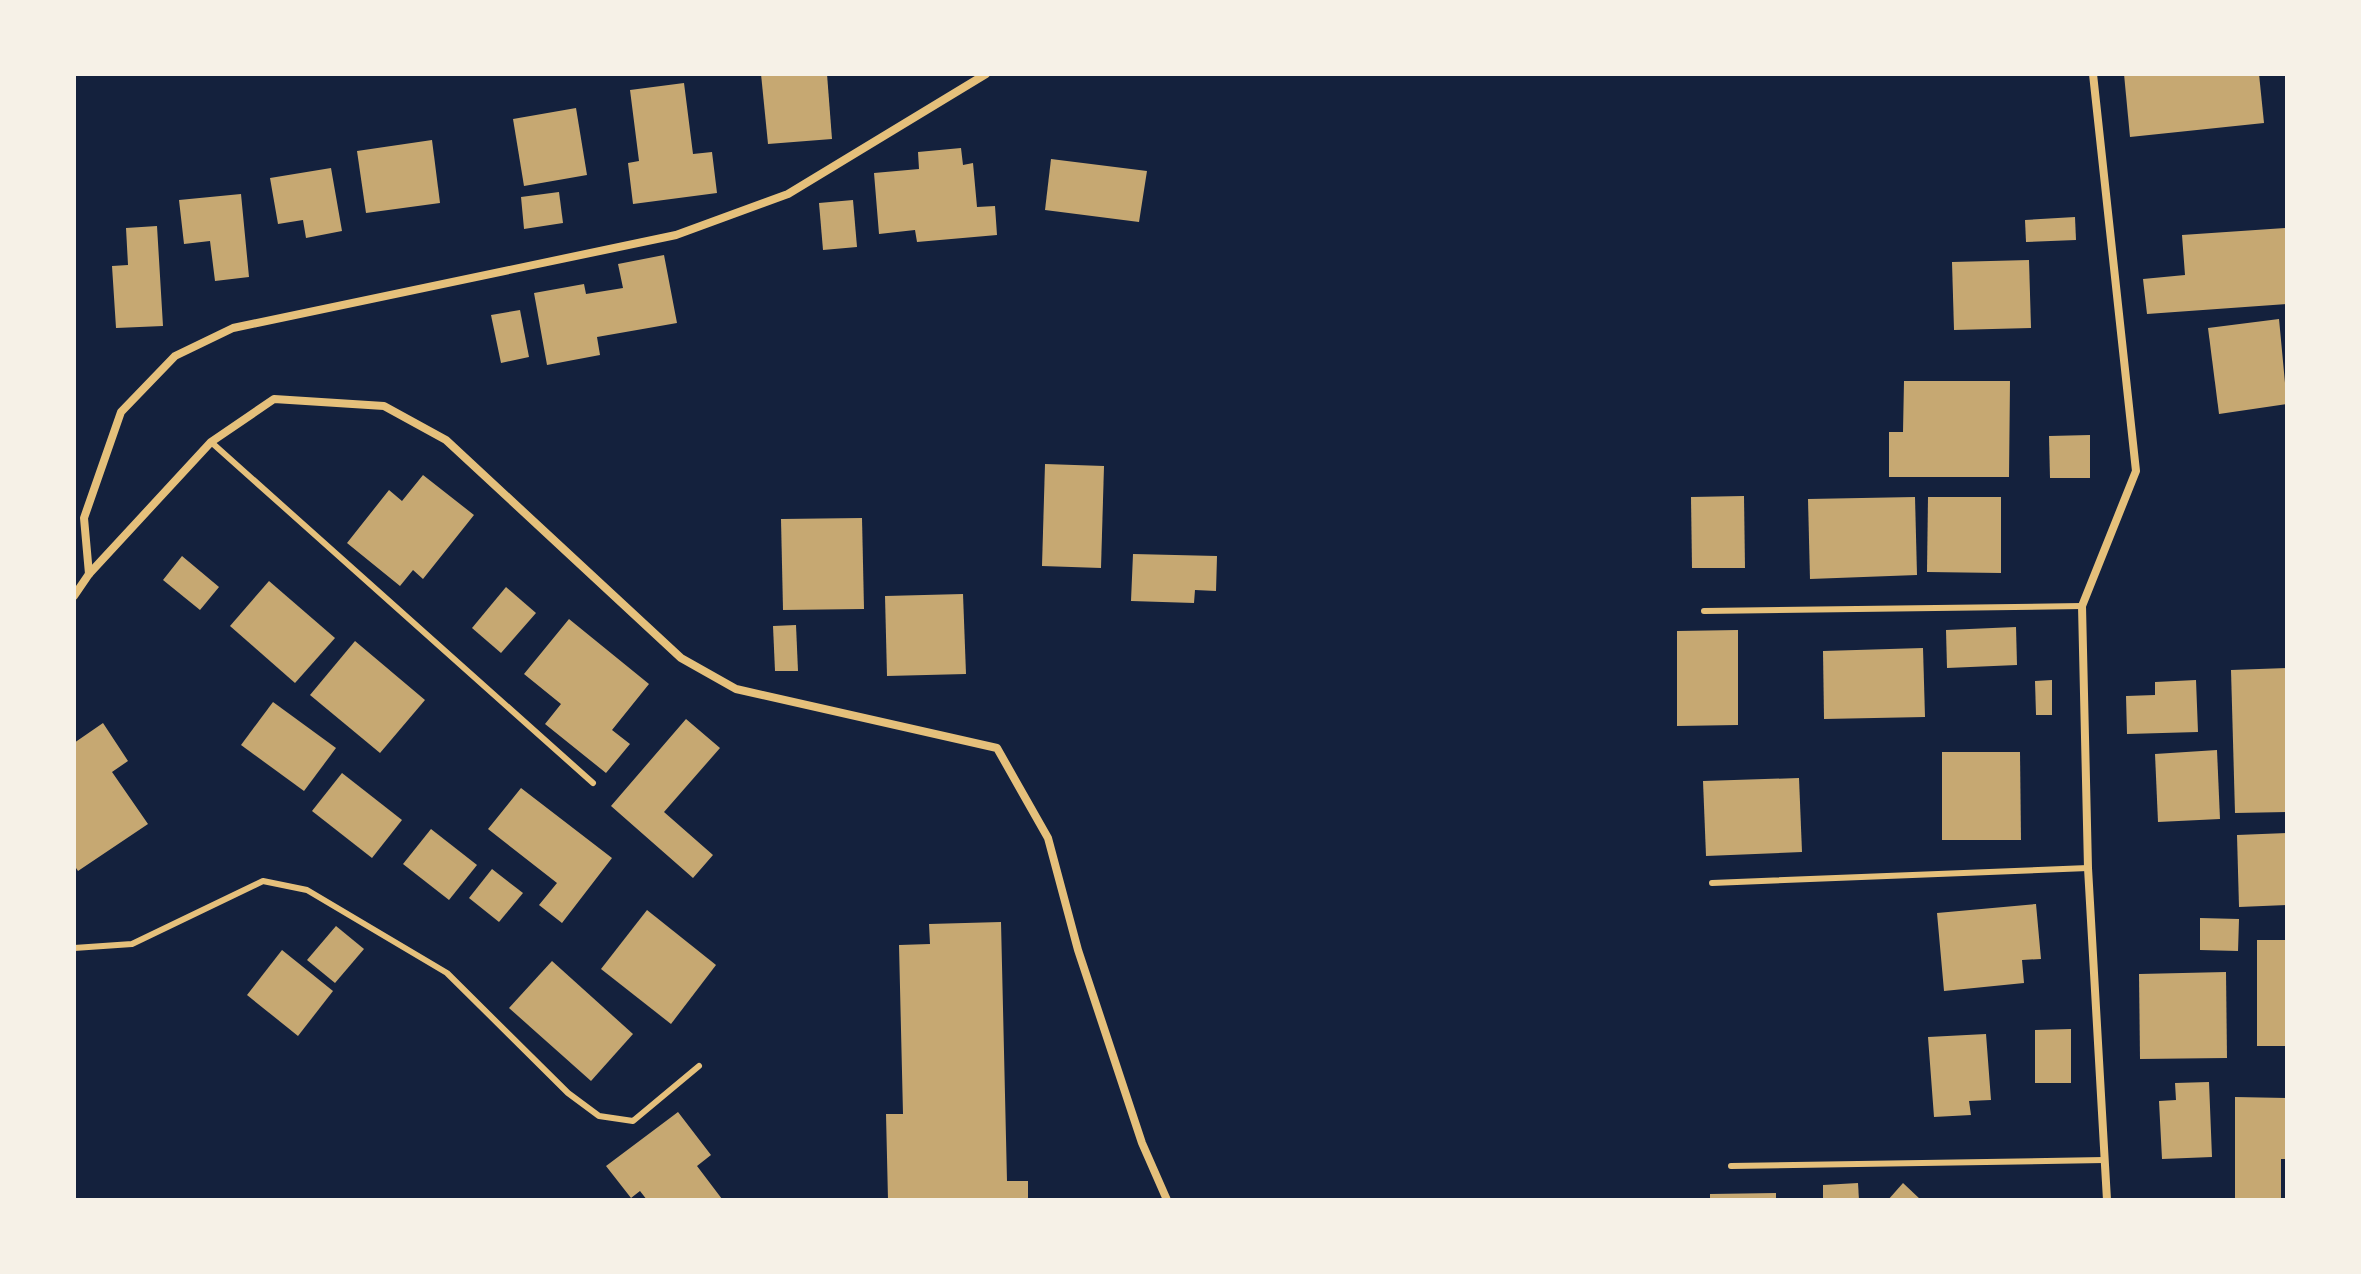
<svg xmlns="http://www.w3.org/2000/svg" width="2361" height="1274" viewBox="0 0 2361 1274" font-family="Inter,sans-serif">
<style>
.building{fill:#c6a872}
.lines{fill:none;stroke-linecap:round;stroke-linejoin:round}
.service{stroke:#e5c07b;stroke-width:6}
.minor{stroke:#e5c07b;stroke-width:8}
</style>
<rect width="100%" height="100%" fill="#14213d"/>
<g class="building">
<path d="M761,74H827L832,139L768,144Z"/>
<path d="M2124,74H2259L2264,123L2130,137Z"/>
<path d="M684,83L693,154L712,152L717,193L633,204L628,163L639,161L630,90Z"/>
<path d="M576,108L587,175L524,186L513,119Z"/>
<path d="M432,140L440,203L366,213L357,151Z"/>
<path d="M961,148L963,165L973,163L977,207L995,206L997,235L917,242L915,230L879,234L874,173L919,169L918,152Z"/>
<path d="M1051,159L1147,171L1139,222L1045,210Z"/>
<path d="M331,168L342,231L306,238L303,220L278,224L270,178Z"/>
<path d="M559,192L563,223L524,229L521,197Z"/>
<path d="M241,194L249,277L215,281L210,241L184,244L179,200Z"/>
<path d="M853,200L857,247L823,250L819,203Z"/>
<path d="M2075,217L2076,240L2026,242L2025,220Z"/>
<path d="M157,226L163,326L116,328L112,266L128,265L126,228Z"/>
<path d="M2285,228L2287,304L2147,314L2143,279L2185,275L2182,235Z"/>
<path d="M664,255L677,323L597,337L600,355L547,365L534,293L584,284L586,294L623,288L618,264Z"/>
<path d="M2029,260L2031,328L1954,330L1952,262Z"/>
<path d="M520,310L529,357L501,363L491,315Z"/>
<path d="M2279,319L2287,404L2219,414L2208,328Z"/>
<path d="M1904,381H2010L2009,477H1889V432H1903Z"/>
<path d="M2090,435V478H2050L2049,436Z"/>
<path d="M1045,464L1104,466L1101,568L1042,566Z"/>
<path d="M423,475L474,515L423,579L413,570L400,586L347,543L389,490L402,501Z"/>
<path d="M1744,496L1745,568H1692L1691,497Z"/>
<path d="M1915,497L1917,575L1810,579L1808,499Z"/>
<path d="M1928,497H2001V573L1927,572Z"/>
<path d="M862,518L864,609L783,610L781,519Z"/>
<path d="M1133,554L1217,556L1216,591L1195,590L1194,603L1131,601Z"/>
<path d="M182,556L219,587L200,610L163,580Z"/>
<path d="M269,581L335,638L295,683L230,626Z"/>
<path d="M506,587L536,613L501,653L472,628Z"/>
<path d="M963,594L966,674L887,676L885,596Z"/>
<path d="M569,619L649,684L612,730L630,744L606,773L545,724L561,704L524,674Z"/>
<path d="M796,625L798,671H775L773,626Z"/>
<path d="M2016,627L2017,665L1947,668L1946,630Z"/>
<path d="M1738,630V725L1677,726V631Z"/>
<path d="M355,641L425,700L380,753L310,695Z"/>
<path d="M1923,648L1925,717L1824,719L1823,651Z"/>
<path d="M2287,668V812L2235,813L2231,670Z"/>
<path d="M2052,680V715H2036L2035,681Z"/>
<path d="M2196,680L2198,732L2127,734L2126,696L2155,695V682Z"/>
<path d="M273,702L336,748L304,791L241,745Z"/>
<path d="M686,719L720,748L664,812L713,855L693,878L611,806Z"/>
<path d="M103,723L128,761L112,772L148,824L78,871L74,865V743Z"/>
<path d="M2217,750L2220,819L2158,822L2155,754Z"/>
<path d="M1942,752H2020L2021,840H1942Z"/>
<path d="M342,773L402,820L372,858L312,811Z"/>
<path d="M1799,778L1802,852L1706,856L1703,781Z"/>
<path d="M521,788L612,858L562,923L539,905L557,883L488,829Z"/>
<path d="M431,829L477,865L449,900L403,864Z"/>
<path d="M2287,833V905L2239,907L2237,835Z"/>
<path d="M492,869L523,893L499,922L469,898Z"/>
<path d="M2036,904L2041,959L2022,960L2024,983L1944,991L1937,913Z"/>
<path d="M647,910L716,965L671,1024L601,969Z"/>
<path d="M2200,918L2239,919L2238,951L2200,950Z"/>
<path d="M1001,922L1007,1181H1028V1200H888L886,1114H903L899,945L930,944L929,924Z"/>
<path d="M336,926L364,949L335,983L307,960Z"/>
<rect x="2257" y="940" width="30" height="106"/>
<path d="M282,950L333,991L298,1036L247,995Z"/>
<path d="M552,961L633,1034L591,1081L509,1008Z"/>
<path d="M2226,972L2227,1058L2140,1059L2139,974Z"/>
<path d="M2071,1029V1083H2035V1030Z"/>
<path d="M1986,1034L1991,1100L1969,1101L1971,1115L1934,1117L1928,1037Z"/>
<path d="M2209,1082L2212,1157L2162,1159L2159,1101L2176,1100L2175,1083Z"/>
<path d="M2235,1097L2287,1098V1159H2281V1200H2235Z"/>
<path d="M678,1112L711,1155L697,1166L722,1199L647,1200L640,1191L631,1198L606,1166Z"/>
<path d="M1858,1183L1859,1200H1823V1185Z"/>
<path d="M1903,1183L1921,1200H1888Z"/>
<path d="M1776,1193V1200H1710V1194Z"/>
</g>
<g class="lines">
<g class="service">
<path d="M211,442L593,783"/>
<path d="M1704,611L2082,606"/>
<path d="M1712,883L2088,868"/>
<path d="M74,948L132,944L263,881L307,890L447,973L568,1093L599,1116L633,1121L699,1066"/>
<path d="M1731,1166L2104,1160"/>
</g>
<g class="minor">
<path d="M2093,74L2136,471L2082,606L2088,868L2107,1200"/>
<path d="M89,574L84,518L121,412L175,356L233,328L676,235L788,194L986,74"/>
<path d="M74,596L89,574L211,442L274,399L384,406L446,440L681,658L736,689L997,748L1048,838L1078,950L1142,1143L1167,1200"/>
</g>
</g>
<rect width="2361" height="1274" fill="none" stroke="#f6f1e7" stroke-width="152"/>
</svg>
